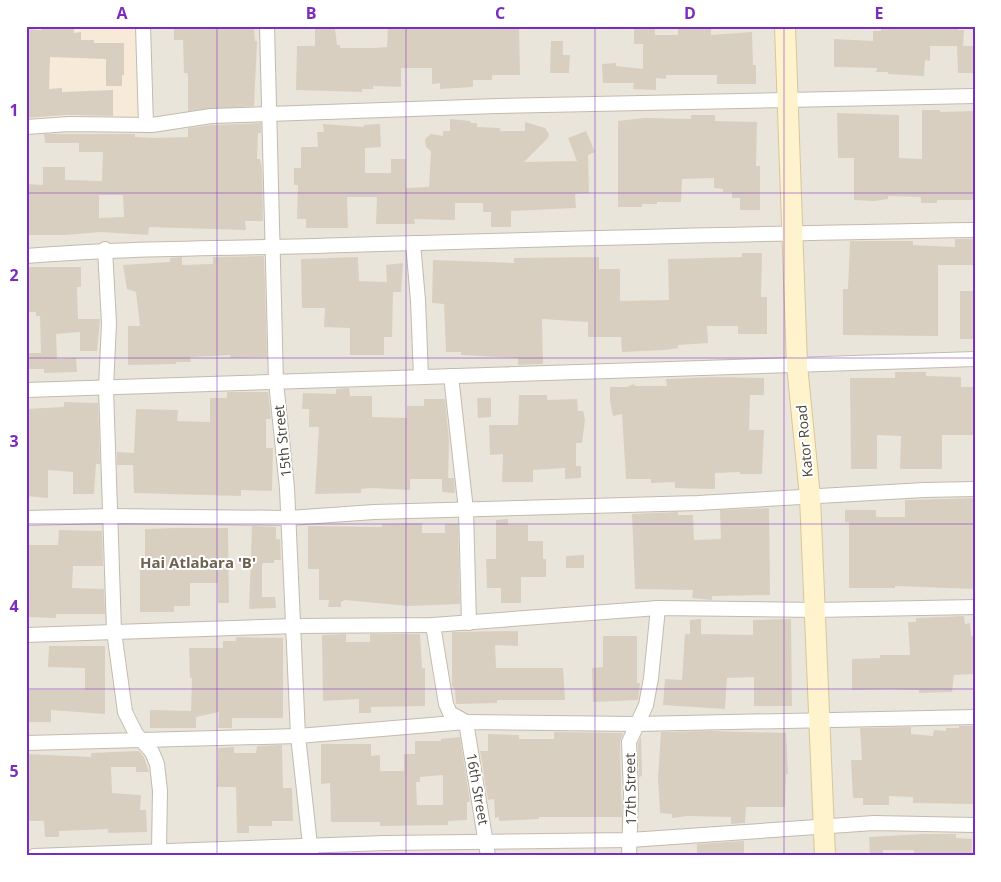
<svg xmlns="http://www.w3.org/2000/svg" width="1001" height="882" viewBox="0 0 1001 882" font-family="'Open Sans',sans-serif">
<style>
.residential{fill:#eae5da}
.commercial{fill:#f7ead8}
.building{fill:#d8cfc1;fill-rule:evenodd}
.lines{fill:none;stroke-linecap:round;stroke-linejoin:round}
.street-casing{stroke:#c2bbae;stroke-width:16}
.secondary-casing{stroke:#d6c79b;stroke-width:22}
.street{stroke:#fff;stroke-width:14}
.secondary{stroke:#fff3cd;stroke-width:20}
.grid{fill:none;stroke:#7b2cbf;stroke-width:1;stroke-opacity:0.55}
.labels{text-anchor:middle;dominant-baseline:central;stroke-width:4;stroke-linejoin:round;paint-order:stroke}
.street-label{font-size:14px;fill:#4b4439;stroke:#fff}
.neighbourhood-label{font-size:15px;font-weight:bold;fill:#6e6250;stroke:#fff}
.neatline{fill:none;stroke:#7b2cbf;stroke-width:2}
.grid-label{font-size:16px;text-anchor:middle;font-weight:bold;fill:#7b2cbf}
</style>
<rect width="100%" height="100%" fill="#f6f3ec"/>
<rect class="residential" x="26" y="26" width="949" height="830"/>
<path class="commercial" d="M26,26H137L138,124L26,128Z"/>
<g class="building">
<path d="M41,26H74V33L81,32V40H94V43H124V75H122V86H106V59L50,57L49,89L62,88V92L113,90V116L68,115L26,118L29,57H27V29L41,30Z"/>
<path d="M174,26H254L255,41H257L254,106L188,111V76L187,73H184L183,40H174Z"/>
<path d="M388,26H519L520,75H492V80H473V87L440,89V83L432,84V68H401V87L373,86V89H362V92L296,90L297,46H315V29L335,28L337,45H340V48H372L387,47Z"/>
<path d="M634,26H655V35H678V26H711V35L752,32L753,65H756V84H717V75H666V79L656,78V90L633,89L634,83H603L602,64L616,63V66L643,69V44H634Z"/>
<path d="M958,26V30H964L963,46H975L973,73H958L957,46H930V61L925,60L924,76L888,74V72H876L877,68L834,67V39L873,41V31H881V27Z"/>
<path d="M551,41H563V55H570L569,73H550Z"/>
<path d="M922,110H940V112L975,111V200H937V203H921V197L888,196V199L874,201L854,200V158H838L837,113L899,115V158L922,159Z"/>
<path d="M691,115H715V121L757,122L756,166H760V210H740V198H732V192H723V189L714,188V178L682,179L681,202H657V204H642V207H618V121L644,118L691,119Z"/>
<path d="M450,119L470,121L471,123H477V127L500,128V131H525V122L545,128L549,134L548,138L524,162L577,161L568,138L586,131L595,152L588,155L589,193L575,194L576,208L511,211V227H491V212H483V203H455V220L414,219L415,224H376L377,197H347L348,228H306V219H297L298,185H294V168H301V147H318L317,132H324L323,124L364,127V125L380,124L381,147L365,148V173H391V159H406V188L429,187L431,151L426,147L425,139L431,134L443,136V131H450Z"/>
<path d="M261,123V133H258L257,159H260L262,169L263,221H245L246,230L149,227L148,235L100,232L66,235H26V184L43,185V167H65V180L102,181L103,152H79V143H45L44,134H135V137L154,138L188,137V128L212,125ZM99,195H123L124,217L99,218Z"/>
<path d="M955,239H975V265H938V336L843,335V289H848L850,241H913V245L955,247Z"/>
<path d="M742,253H762L761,297H767V334H738V326H707L708,343L678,345V348L665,350L622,352L621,337H588V322L542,319L543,364L518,365V358L461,355V352H446L444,304L432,303L433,260L514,263V258L599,257V269H620V301L669,300L668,259L742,257Z"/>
<path d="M264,256L267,357L231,358L230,355L190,357L191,362H176V364L128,365V326H140L136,292L127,289L123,265L170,262V258L182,257V265L213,264V257Z"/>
<path d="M358,257L359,281L387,282L386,265L403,263L401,292H393L392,337H384V355H350V328L324,327L325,308H302L301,259Z"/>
<path d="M28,267H81V287H77L78,319H100L97,351H80V332L56,334L57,359L76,358L77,372L44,373V369H26V353H41L40,316H36V312H26Z"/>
<rect x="960" y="291" width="15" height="48"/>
<path d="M895,372H926V376L961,377V387H975V435H942V469H900L901,436L877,435V469H851L850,378H895Z"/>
<path d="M716,377L764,378V395H750L749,430H764L762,474H740V472L715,473V489L675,488V482L651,483V479H626L622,414L613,416L610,401V387H627L634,384L635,386H667L666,379Z"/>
<path d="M349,388L350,396H372V417L407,418V406H424V399H445L449,441L448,478H454L455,493L442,492V479H410V490L372,488L361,489V493L315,494L319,427H309V409H302L303,393L336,394V389Z"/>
<path d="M227,392H268L271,419H266V448H273L272,491L241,490V496L134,493L133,465H117V452L134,453L136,409L178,410L177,421L210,422V398H227Z"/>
<path d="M519,395H547V400L577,399L578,411H583L585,420L582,443H576V466H581V478L565,479V468L533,470V482H502L503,454L490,455L489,425H518Z"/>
<path d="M477,398H491V417L478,418Z"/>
<path d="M64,402L98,403L100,464H96L94,494H73V472L48,470V498L26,496V409L64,407Z"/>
<path d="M975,498V589L895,586V588H849V522H845V510H876V517H905V500Z"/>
<path d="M769,508L770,595L712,596V600L692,598L693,590L635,589L632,514L678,512V515H693L694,540L721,539L720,510Z"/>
<path d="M508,519V525H528V541H543V559H546V577H521V603H501V588H487L486,559H496V520Z"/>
<path d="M422,523V533H445V524H458L460,604L408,606L345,600L341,602V607H328L329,600H319V569H308V526L382,527V524Z"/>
<path d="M252,526L276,527V539H280L281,560H274V563H263L262,566V597H275L276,608L249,609Z"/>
<path d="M175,528H228L229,603H218V583H190V606H174V612H140V569H145V529Z"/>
<path d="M59,530L102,531L103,566H73L72,588L104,589L105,614H56V618L26,617V545H58Z"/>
<path d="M584,555V568H566V556Z"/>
<path d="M964,616L965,624L970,623L971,636H975V674L954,675L952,692L919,693V690L889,689L852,690V659L880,658V655H910L908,622H916V618Z"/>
<path d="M701,619V634L753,635V620L791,619L792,706H754V677L727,678L725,709L663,705L665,679L682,680L685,634H690V620Z"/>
<path d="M518,631V646L495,645L496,668H563L565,700H497V703L456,704L455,689L452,686V632Z"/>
<path d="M346,634V642H370V634H420L422,668H425V706L371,707V713H359V699L323,701L322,635Z"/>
<path d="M603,636H637V683H640L638,700L593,702L592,668L603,667Z"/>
<path d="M236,637L283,638V718H232V728H218L219,712L196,717V728H150V710L191,711L192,678H190L189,648H223V641H236Z"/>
<path d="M49,646H105V714L51,710V722H26V690H85V668L48,667Z"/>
<path d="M959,726H975V804L913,803V797L889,796V805H863V798H853L851,760H862L860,728L911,727V734L933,736L934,730L946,731V728H959Z"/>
<path d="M712,731L786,733L788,774H786L785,807H746L745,823L731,824V817L688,816L672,818V814L660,813L658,777L661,732Z"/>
<path d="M554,732L623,733L620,742L622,817H539V819L499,821V817L495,818L494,799L488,800L480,751H488V734L519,735V739H554Z"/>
<path d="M641,736L642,776L639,777L638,744Z"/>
<path d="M460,737L470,802H467V820L448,821V825L380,826V822H331L330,783L321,784V744H371V756L380,755V771H404V754H415V741H441V739ZM443,775V805H417L416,782H420V777Z"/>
<path d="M282,745L283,788H292L293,821H272V826H249V833H237L236,787H217L218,748L234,747V753H256L257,746Z"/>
<path d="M139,751L144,757L149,772H136V767H111L112,793L141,795L140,810H146L147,832L108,833V829L59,831V837H45L44,821H26V754L91,757V753Z"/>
<path d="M923,834H956V838L972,839V856H914V850H883V856H870L869,837Z"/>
<path d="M744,841V856H697V844Z"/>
</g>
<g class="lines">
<defs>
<g id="street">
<path d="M143,26L146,125"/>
<path d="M267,26L276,382L287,488L298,736L311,854"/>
<path d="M26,127L69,124L152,125L211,116L498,106L975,96"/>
<path d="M413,243L418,300L421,377"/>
<path d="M105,249L109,323L106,388L114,631L125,712L136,734L152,752L157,764L160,791L159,850"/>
<path d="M26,256C132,247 239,249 345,245C555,239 765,233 975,230"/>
<path d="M451,376L466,510L469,623"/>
<path d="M26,390L975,359"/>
<path d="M26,518L110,516L289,518L374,512L698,503L924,490L975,489"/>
<path d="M433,625L446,704L450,713L466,722L488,856"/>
<path d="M26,635L295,626L433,625L658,608L815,610L975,607"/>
<path d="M26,743L298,736L466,722L636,724L975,717"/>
<path d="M34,856L385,843L630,840L874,823L975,825"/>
<path d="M629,856L631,794L629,742L646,705L651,678L658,608"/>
</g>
<path id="secondary" d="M785,26L797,365L810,497L825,856"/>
</defs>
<use href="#street" class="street-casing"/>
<use href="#secondary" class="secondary-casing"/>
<use href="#street" class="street"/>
<use href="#secondary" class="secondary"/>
</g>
<path class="grid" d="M217,26V856M406,26V856M595,26V856M784,26V856M26,193H975M26,358H975M26,524H975M26,689H975"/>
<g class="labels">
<g class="street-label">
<text transform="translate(282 441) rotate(-96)">15th Street</text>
<text transform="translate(804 441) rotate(-95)">Kator Road</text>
<text transform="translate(478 789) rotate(80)">16th Street</text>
<text transform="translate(630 789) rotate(-91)">17th Street</text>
</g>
<g class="neighbourhood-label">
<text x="198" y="562">Hai Atlabara 'B'</text>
</g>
</g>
<rect width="1001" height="882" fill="none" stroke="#ffffff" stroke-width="55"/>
<rect x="28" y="28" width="946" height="826" class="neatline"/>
<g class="grid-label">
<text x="122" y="19">A</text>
<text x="311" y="19">B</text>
<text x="500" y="19">C</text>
<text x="690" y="19">D</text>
<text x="879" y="19">E</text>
<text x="14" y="116">1</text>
<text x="14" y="281">2</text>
<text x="14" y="447">3</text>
<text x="14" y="612">4</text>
<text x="14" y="777">5</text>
</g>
</svg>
